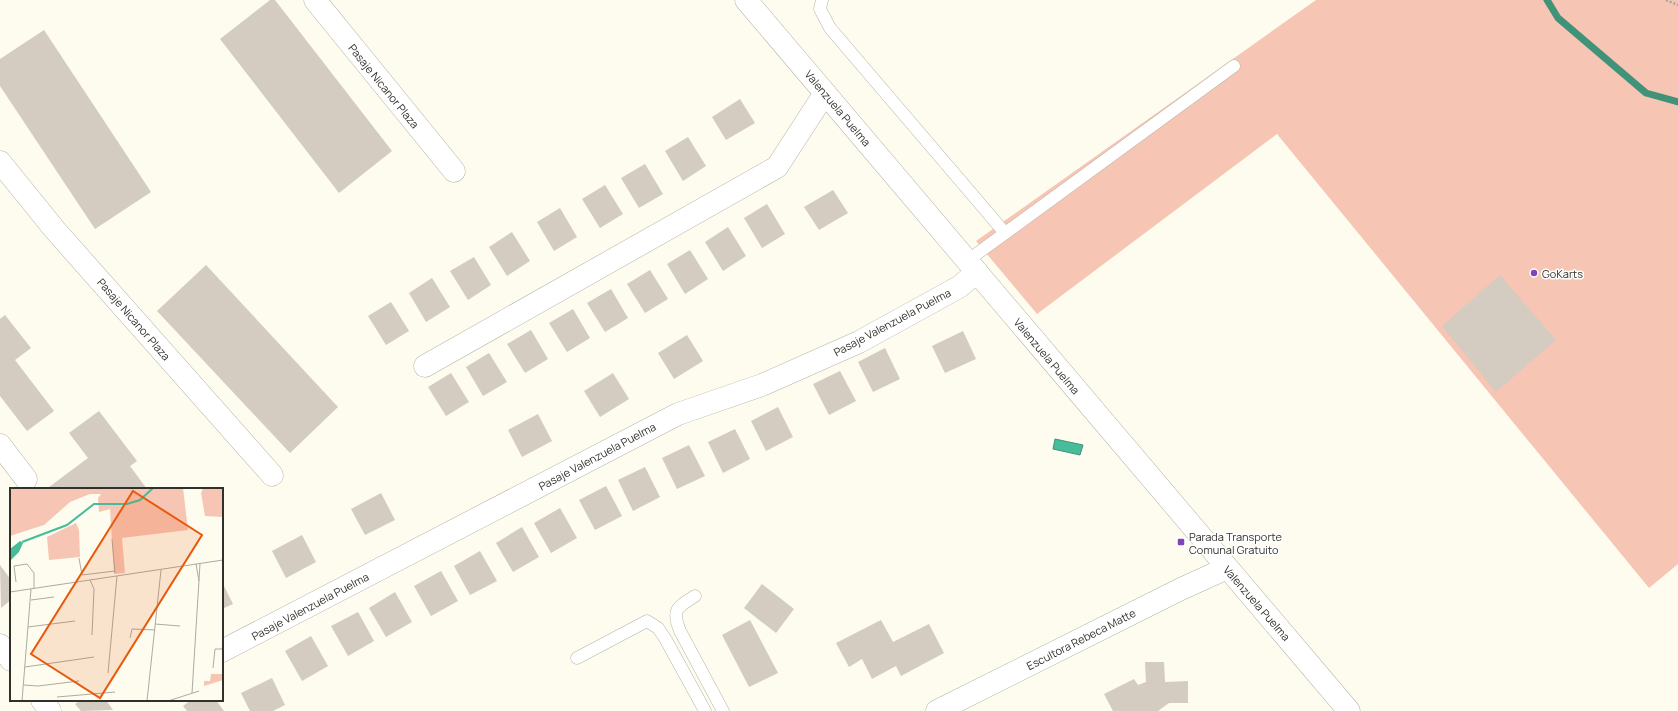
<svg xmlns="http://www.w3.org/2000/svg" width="1678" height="711" viewBox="0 0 1678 711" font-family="Manrope,sans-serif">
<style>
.green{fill:#f7c5b3}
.water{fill:#46bc9a;stroke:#409279}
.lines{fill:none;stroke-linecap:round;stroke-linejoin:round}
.stream{stroke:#409279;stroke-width:7}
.building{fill:#d4cbc1}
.lane-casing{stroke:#b4b4a8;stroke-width:13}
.street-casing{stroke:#b4b4a8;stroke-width:23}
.secondary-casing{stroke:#b4b4a8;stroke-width:23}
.path{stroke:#a6a69c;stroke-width:2.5;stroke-dasharray:2 2;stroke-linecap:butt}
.lane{stroke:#fff;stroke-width:12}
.street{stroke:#fff;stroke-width:22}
.secondary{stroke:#fff;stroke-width:22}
.poi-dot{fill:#7e44ba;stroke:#fff;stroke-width:1.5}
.labels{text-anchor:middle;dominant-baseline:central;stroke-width:3;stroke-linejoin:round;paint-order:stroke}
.street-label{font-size:11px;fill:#31312c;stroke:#fff}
.poi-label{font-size:11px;fill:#31312c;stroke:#fff;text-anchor:start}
.inset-river{fill:none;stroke:#46bc9a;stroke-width:2}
.inset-road{fill:none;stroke:#ababa1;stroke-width:1}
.view{fill:#e8590c;fill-opacity:0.15;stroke:#e8590c;stroke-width:2}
.inset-edge{fill:none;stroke:#31312c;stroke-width:2}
</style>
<rect width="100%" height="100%" fill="#fdfcef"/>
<path class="green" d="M1316,0H1678V564L1649,588L1277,134L1037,314L976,241Z"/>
<path class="water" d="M1055,439L1083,445L1080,455L1053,449Z"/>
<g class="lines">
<path class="stream" d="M1547,0L1558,18L1646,93L1678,102"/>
</g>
<g class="building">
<path d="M270,0H275L392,151L339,193L220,39Z"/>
<path d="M44,30L151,192L95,229L0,86V59Z"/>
<path d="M740,99L755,123L726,140L712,117Z"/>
<path d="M688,137L706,166L683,181L665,151Z"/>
<path d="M645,164L663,194L639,208L621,178Z"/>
<path d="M605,185L623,214L600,228L582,199Z"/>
<path d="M833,190L848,213L819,230L804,207Z"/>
<path d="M767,204L785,234L762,248L744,218Z"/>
<path d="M560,208L577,237L554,251L537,222Z"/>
<path d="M728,227L746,256L723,271L705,242Z"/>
<path d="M512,232L530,261L507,276L489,247Z"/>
<path d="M690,250L708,279L685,294L667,264Z"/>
<path d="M474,257L491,285L468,300L450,271Z"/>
<path d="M206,265L338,407L290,453L157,311Z"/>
<path d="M650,270L668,299L645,313L627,284Z"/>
<path d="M1500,275L1556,340L1496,392L1442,326Z"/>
<path d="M432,278L450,307L426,322L409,293Z"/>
<path d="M611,289L628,318L605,332L587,303Z"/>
<path d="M391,302L409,331L386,345L368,316Z"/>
<path d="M573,309L590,338L567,352L549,323Z"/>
<path d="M5,315L31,348L15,360L54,411L27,431L0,396V319Z"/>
<path d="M531,330L548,359L525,373L507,344Z"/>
<path d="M963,331L976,359L945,373L932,346Z"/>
<path d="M687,335L703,361L674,379L658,353Z"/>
<path d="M885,348L900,379L873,392L858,362Z"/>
<path d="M489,353L507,382L483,396L466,367Z"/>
<path d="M840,371L856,401L829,415L813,384Z"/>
<path d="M451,373L469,402L446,416L428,387Z"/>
<path d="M613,373L629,399L600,417L584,391Z"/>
<path d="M778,407L793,437L766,451L751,421Z"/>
<path d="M99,411L137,461L130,466L147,489H106L104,487L101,489H50L49,487L88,458L69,433Z"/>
<path d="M538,414L552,441L522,457L508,430Z"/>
<path d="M735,429L750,459L723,473L708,442Z"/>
<path d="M689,445L705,476L677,489L662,458Z"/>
<path d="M645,467L660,497L633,511L618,480Z"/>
<path d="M606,486L622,516L595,530L579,500Z"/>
<path d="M381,493L395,520L365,535L351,509Z"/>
<path d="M560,508L577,538L551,553L534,523Z"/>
<path d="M522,527L539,557L513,572L496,543Z"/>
<path d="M302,535L316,562L286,578L272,551Z"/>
<path d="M480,551L497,581L470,595L454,566Z"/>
<path d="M0,565L11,580V600L1,608Z"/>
<path d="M441,571L458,601L431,616L414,586Z"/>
<path d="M222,582L233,604L222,609Z"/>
<path d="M762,584L794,609L776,633L744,608Z"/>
<path d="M395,592L412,622L386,637L369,608Z"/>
<path d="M358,612L374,641L348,656L331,626Z"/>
<path d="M750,620L778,673L749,687L722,635Z"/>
<path d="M881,620L893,642L929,624L944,653L901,676L896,666L872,679L862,659L849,667L836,643Z"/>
<path d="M311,636L328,666L302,681L285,651Z"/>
<path d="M1145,662H1164L1165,682L1188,681V703H1169L1158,711H1113L1104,694L1134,679L1138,685L1146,682Z"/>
<path d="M272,678L285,705L273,711H250L241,693Z"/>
<path d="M81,700H106L113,710L81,711L75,704Z"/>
<path d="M191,700H216L224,711H187L183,706Z"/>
</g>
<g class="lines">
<defs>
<g id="lane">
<path d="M822,0L820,9L830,28L1005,233"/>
<path d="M967,261L1234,66"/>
<path d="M695,596C678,607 671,609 680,631L723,711"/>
<path d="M577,658L647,621L658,628L666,640L705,711"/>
</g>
<g id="street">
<path d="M315,0L454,171"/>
<path d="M0,162L55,230L272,475"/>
<path d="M425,366L777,167L825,93"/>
<path d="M0,445L26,479"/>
<path d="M0,645L11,660"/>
<path d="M222,651L678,414L762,385L859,342L959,287L977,272"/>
<path d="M42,700L50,711"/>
<path d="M937,711L1181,589L1227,568"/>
</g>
<path id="secondary" d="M746,0L1349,711"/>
</defs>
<use href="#lane" class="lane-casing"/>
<use href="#street" class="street-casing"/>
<use href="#secondary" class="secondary-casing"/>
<path class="path" d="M1666,0L1678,5"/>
<use href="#lane" class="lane"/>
<use href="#street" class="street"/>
<use href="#secondary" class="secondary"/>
</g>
<g class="poi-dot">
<circle cx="1534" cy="273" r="4"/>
<rect x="1177" y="538" width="8" height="8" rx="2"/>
</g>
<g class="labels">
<g class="street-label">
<text transform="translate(384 86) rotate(51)">Pasaje Nicanor Plaza</text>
<text transform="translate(838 108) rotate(50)">Valenzuela Puelma</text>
<text transform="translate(134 319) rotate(49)">Pasaje Nicanor Plaza</text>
<text transform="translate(892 322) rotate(-28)">Pasaje Valenzuela Puelma</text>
<text transform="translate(1047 356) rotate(50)">Valenzuela Puelma</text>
<text transform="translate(597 456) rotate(-28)">Pasaje Valenzuela Puelma</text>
<text transform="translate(1257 603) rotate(49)">Valenzuela Puelma</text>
<text transform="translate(310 606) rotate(-28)">Pasaje Valenzuela Puelma</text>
<text transform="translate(1081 639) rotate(-27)">Escultora Rebeca Matte</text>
</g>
<g class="poi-label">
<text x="1542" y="273">GoKarts</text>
<text x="1189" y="536">Parada Transporte<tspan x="1189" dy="13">Comunal Gratuito</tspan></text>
</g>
</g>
<g transform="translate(10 488)">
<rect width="213" height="213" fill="#fdfcef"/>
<path d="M0,0H173L178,42L112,50L115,85L104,86L100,21L89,24L88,10L91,6H80L60,14L34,37L0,48ZM193,0H213V29L195,28L191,5ZM66,35L69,42L70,69L39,72L37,49ZM201,186H213V192L194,198V193H200Z" fill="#f7c5b3"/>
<path d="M10,53L13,55L9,64L0,73V61Z" fill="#46bc9a"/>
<path class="inset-river" d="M12,54L57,37L84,16H117L130,12L143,0"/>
<path class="inset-road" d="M102,51L105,85M69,70L72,87L105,83M186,76L189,93M80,92L84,101L82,147M6,94L4,78L17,76L24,85V100M0,104L213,72M21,112L44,109M145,136L170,138M18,139L65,133M120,150L122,141L145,142M15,179L84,169M203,180L205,161H212L213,156M98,185L107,88M14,197L28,198L69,193M182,205L190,76M47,209L105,204M12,213L21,101M137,213L151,82M158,213L189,203"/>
<path class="view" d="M123,3L192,47L90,210L21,166Z"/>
<rect width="213" height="213" class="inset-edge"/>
</g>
</svg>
